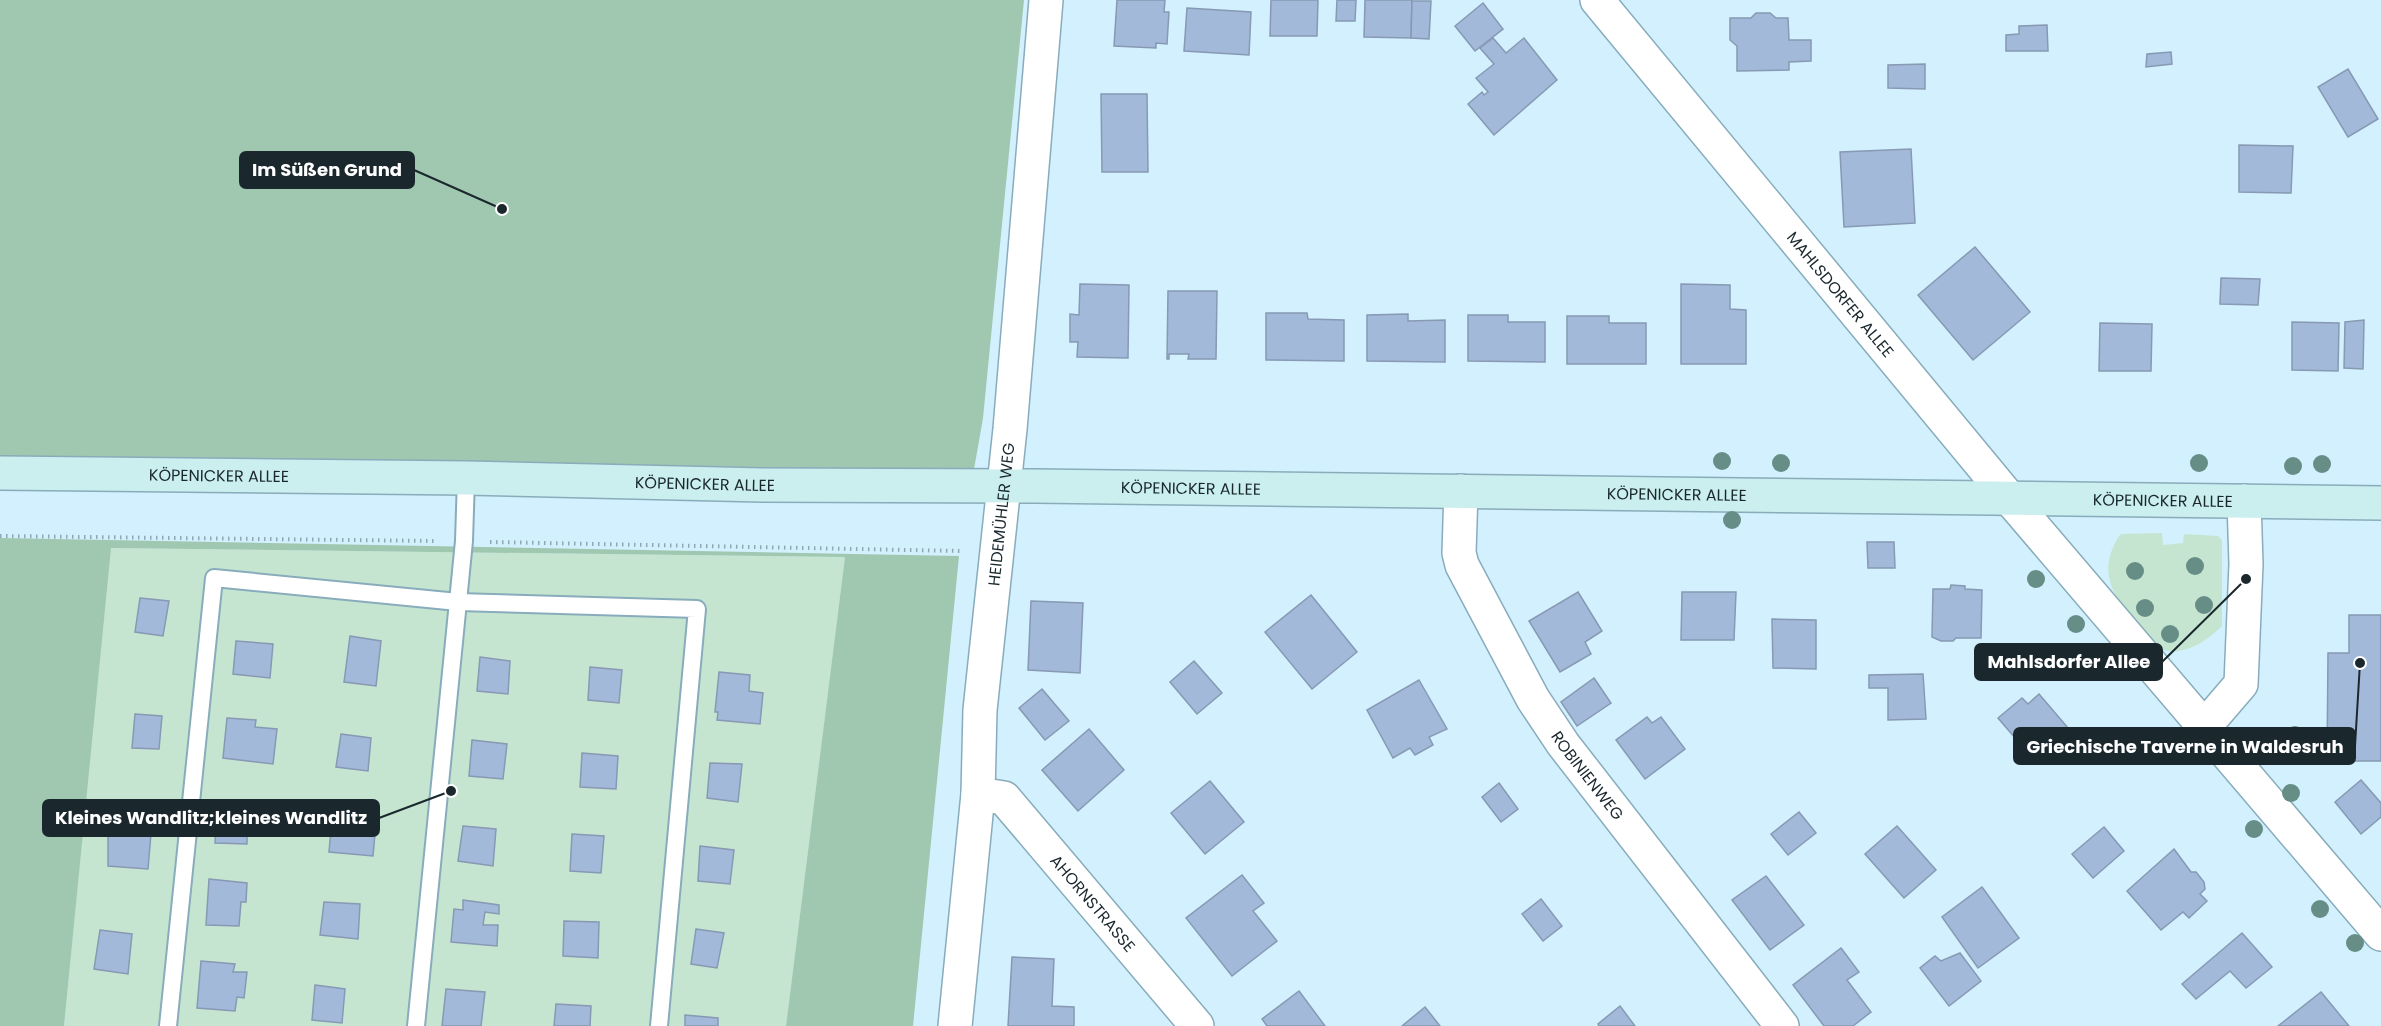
<svg xmlns="http://www.w3.org/2000/svg" width="2381" height="1026" viewBox="0 0 2381 1026" font-family="Poppins,sans-serif">
<style>
.green{fill:#c6e5d1}
.forest{fill:#a0c7af}
.building{fill:#a3b9da;stroke:#8799b3;stroke-width:1.5}
.lines{fill:none;stroke-linecap:round;stroke-linejoin:round}
.lane-casing{stroke:#88acbb;stroke-width:20}
.street-casing{stroke:#88acbb;stroke-width:36}
.secondary-casing{stroke:#88acbb;stroke-width:36}
.path{stroke:#90a8b3;stroke-width:4;stroke-dasharray:1.5 4.5;stroke-linecap:butt}
.lane{stroke:#fff;stroke-width:16}
.street{stroke:#fff;stroke-width:33}
.secondary{stroke:#cbefee;stroke-width:33}
.tree{fill:#668e87}
.labels{text-anchor:middle;dominant-baseline:central;stroke-width:4.5;stroke-linejoin:round;paint-order:stroke}
.street-label{font-size:16px;fill:#1a282e;stroke:#fff}
.leader{fill:none;stroke:#1a282e;stroke-width:2}
.callout-dot{fill:#1a282e;stroke:#fff;stroke-width:2}
.callout{fill:#1a282e;stroke:#1a282e;stroke-width:2}
.callout-label{font-size:18px;text-anchor:middle;font-weight:bold;fill:#fff}
</style>
<rect width="100%" height="100%" fill="#d2f0fd"/>
<g class="green">
<path d="M2162,533L2163,545L2183,543L2184,534L2218,536L2222,540V626C2209,639 2188,654 2168,651C2154,649 2146,636 2137,625C2119,602 2100,580 2112,550C2115,544 2116,539 2121,534Z"/>
<path d="M110,548L845,557L786,1026H64Z"/>
</g>
<g class="forest">
<path d="M0,0H1024L983,418L973,475L0,464Z"/>
<path d="M0,538L959,556L913,1026H786L845,557L111,548L64,1026H0Z"/>
</g>
<g class="building">
<path d="M1117,0H1165L1164,12H1169L1167,44L1156,43V48L1114,46Z"/>
<path d="M1271,0H1318L1317,36H1270Z"/>
<path d="M1337,0H1356L1355,21H1336Z"/>
<path d="M1365,0H1412L1411,38L1364,37Z"/>
<path d="M1412,1H1431L1429,39L1411,38Z"/>
<path d="M1483,3L1503,29L1475,51L1455,26Z"/>
<path d="M1187,8L1251,12L1249,55L1184,51Z"/>
<path d="M1756,13H1770L1776,18H1788L1789,40H1811V61L1789,62V70L1737,71V46L1730,40V18H1751Z"/>
<path d="M2047,25L2048,51H2006V35L2019,34V26Z"/>
<path d="M1493,38L1506,53L1524,38L1557,80L1494,135L1468,104L1482,92L1484,95L1488,92L1476,78L1494,64L1480,48Z"/>
<path d="M2171,52L2172,64L2146,67L2147,54Z"/>
<path d="M1925,64V89L1888,88V65Z"/>
<path d="M2348,69L2378,119L2348,137L2318,87Z"/>
<path d="M1101,94H1147L1148,172H1102Z"/>
<path d="M2239,145L2293,146L2291,193L2239,192Z"/>
<path d="M1911,149L1915,223L1844,227L1840,152Z"/>
<path d="M1975,247L2030,312L1973,360L1918,295Z"/>
<path d="M2221,278L2260,279L2258,305L2220,304Z"/>
<path d="M1080,284L1129,285L1128,358L1077,357L1078,342H1070V314L1079,315Z"/>
<path d="M1681,284L1730,285V309L1746,310V364H1681Z"/>
<path d="M1168,291H1217L1216,359H1188L1189,354H1169V359H1167Z"/>
<path d="M1266,313H1307L1308,319L1344,320V361L1266,360Z"/>
<path d="M1408,314V321L1445,320V362L1367,361V315Z"/>
<path d="M1468,315H1508V322H1545V362L1468,361Z"/>
<path d="M1567,316H1609V323H1646V364H1567Z"/>
<path d="M2364,320L2363,369L2344,368L2345,322Z"/>
<path d="M2292,322L2339,323L2338,371L2292,370Z"/>
<path d="M2100,323L2152,324L2151,371H2099Z"/>
<path d="M1867,542H1894L1895,568H1868Z"/>
<path d="M1951,585L1965,586V589L1982,590L1981,638H1956L1953,641H1941L1932,637L1933,589H1950Z"/>
<path d="M1578,592L1602,631L1585,642L1591,654L1560,672L1529,621Z"/>
<path d="M1682,592H1736L1734,640H1681Z"/>
<path d="M1311,595L1357,652L1312,689L1265,632Z"/>
<path d="M140,598L169,601L163,636L135,632Z"/>
<path d="M1031,601L1083,603L1080,673L1028,670Z"/>
<path d="M2349,615H2381V761H2327L2328,653H2349Z"/>
<path d="M1772,619L1816,620V669L1773,668Z"/>
<path d="M350,636L381,641L376,686L344,682Z"/>
<path d="M236,641L273,644L270,678L233,674Z"/>
<path d="M480,657L510,661L508,694L477,691Z"/>
<path d="M1194,661L1222,693L1197,714L1170,682Z"/>
<path d="M590,667L622,670L619,703L588,700Z"/>
<path d="M719,672L750,675L749,691L763,693L760,724L717,720L718,712H715Z"/>
<path d="M1923,674L1926,719L1888,720V688H1869V675Z"/>
<path d="M1594,678L1611,703L1577,726L1561,702Z"/>
<path d="M1419,680L1447,729L1429,737L1433,745L1415,755L1410,748L1393,758L1367,710Z"/>
<path d="M1042,689L1069,721L1045,740L1019,708Z"/>
<path d="M2039,694L2068,728L2033,759L1998,718L2022,698L2028,704Z"/>
<path d="M135,714L162,716L159,749L132,748Z"/>
<path d="M1647,717L1652,723L1661,717L1685,749L1645,779L1616,740Z"/>
<path d="M227,718L256,720L255,727L277,729L273,764L223,758Z"/>
<path d="M1089,729L1124,770L1078,811L1042,770Z"/>
<path d="M341,734L371,738L368,771L336,767Z"/>
<path d="M472,740L507,744L503,779L469,776Z"/>
<path d="M582,753L618,756L616,789L580,787Z"/>
<path d="M710,763L742,764L738,802L707,798Z"/>
<path d="M2361,780L2381,803V817L2361,834L2335,802Z"/>
<path d="M1210,781L1244,822L1205,854L1171,813Z"/>
<path d="M1499,783L1518,809L1501,822L1482,797Z"/>
<path d="M218,800H247V844L215,843Z"/>
<path d="M333,807L349,809L348,820L376,822L373,856L329,852Z"/>
<path d="M1799,812L1816,833L1788,855L1771,834Z"/>
<path d="M463,826L496,829L493,866L458,861Z"/>
<path d="M1897,826L1936,870L1904,898L1865,854Z"/>
<path d="M2104,827L2124,851L2093,878L2072,854Z"/>
<path d="M108,832L151,834L148,869L108,866Z"/>
<path d="M572,834L604,836L601,873L570,871Z"/>
<path d="M700,846L734,850L730,884L698,881Z"/>
<path d="M2174,849L2191,872H2196L2204,882L2205,889L2200,894L2207,901L2189,918L2183,912L2161,930L2127,891Z"/>
<path d="M1242,875L1264,903L1253,911L1277,941L1232,976L1186,918Z"/>
<path d="M1766,876L1804,925L1770,950L1732,900Z"/>
<path d="M209,879L247,883L246,902H241L239,926L206,925Z"/>
<path d="M1982,887L2019,938L1978,968L1942,917Z"/>
<path d="M1541,899L1562,926L1543,941L1522,914Z"/>
<path d="M463,900L499,905V914L485,912L483,925H498L497,946L451,942L454,909L463,910Z"/>
<path d="M324,902L360,904L358,939L320,935Z"/>
<path d="M564,921L599,922L598,958L563,956Z"/>
<path d="M696,929L724,933L717,968L691,964Z"/>
<path d="M100,930L132,934L128,974L94,969Z"/>
<path d="M2242,933L2272,967L2246,988L2230,971L2196,999L2182,984Z"/>
<path d="M1841,948L1859,972L1847,980L1871,1012L1853,1026H1824L1793,985Z"/>
<path d="M1960,953L1981,981L1949,1006L1920,968L1935,956L1941,961Z"/>
<path d="M1012,957L1054,959L1052,1006L1074,1007V1026H1008Z"/>
<path d="M201,961L235,964L233,972H247L244,998L237,997L235,1011L197,1008Z"/>
<path d="M315,985L345,989L342,1023L312,1020Z"/>
<path d="M446,989L485,992L481,1026H442Z"/>
<path d="M1299,991L1325,1026H1267L1262,1019Z"/>
<path d="M2321,992L2349,1026H2278Z"/>
<path d="M556,1004L591,1006L590,1026H554Z"/>
<path d="M1620,1006L1635,1026H1599L1598,1024Z"/>
<path d="M1425,1007L1440,1026H1402Z"/>
<path d="M685,1015L718,1018V1026H685Z"/>
</g>
<g class="lines">
<defs>
<g id="lane">
<path d="M168,1026L214,578L458,602L697,609L659,1026"/>
<path d="M416,1026L464,541L466,478"/>
</g>
<g id="street">
<path id="s1" d="M1597,0L2010,499L2381,934"/>
<path id="s2" d="M1461,491L1459,553L1462,565L1533,699L1563,744L1782,1026"/>
<path d="M2205,726L2241,684L2246,564L2244,501"/>
<path id="s3" d="M978,794L1004,798L1197,1026"/>
<path id="s4" d="M955,1026L978,794L980,710L1010,429L1046,0"/>
</g>
<g id="secondary">
<path id="s5" d="M0,473L466,478L762,485L1035,486L2381,503"/>
</g>
</defs>
<use href="#lane" class="lane-casing"/>
<use href="#street" class="street-casing"/>
<use href="#secondary" class="secondary-casing"/>
<g class="path">
<path d="M0,536L437,541"/>
<path d="M490,542L962,551"/>
</g>
<use href="#lane" class="lane"/>
<use href="#street" class="street"/>
<use href="#secondary" class="secondary"/>
</g>
<g class="tree">
<circle cx="1722" cy="461" r="9"/>
<circle cx="1781" cy="463" r="9"/>
<circle cx="2199" cy="463" r="9"/>
<circle cx="2322" cy="464" r="9"/>
<circle cx="2293" cy="466" r="9"/>
<circle cx="1732" cy="520" r="9"/>
<circle cx="2195" cy="566" r="9"/>
<circle cx="2135" cy="571" r="9"/>
<circle cx="2036" cy="579" r="9"/>
<circle cx="2204" cy="605" r="9"/>
<circle cx="2145" cy="608" r="9"/>
<circle cx="2076" cy="624" r="9"/>
<circle cx="2170" cy="634" r="9"/>
<circle cx="2115" cy="672" r="9"/>
<circle cx="2295" cy="735" r="9"/>
<circle cx="2291" cy="793" r="9"/>
<circle cx="2254" cy="829" r="9"/>
<circle cx="2320" cy="909" r="9"/>
<circle cx="2355" cy="943" r="9"/>
</g>
<g class="labels">
<g class="street-label">
<text stroke="none"><textPath href="#s1" startOffset="382">MAHLSDORFER ALLEE</textPath></text>
<text stroke="none"><textPath href="#s5" startOffset="219">KÖPENICKER ALLEE</textPath></text>
<text stroke="none"><textPath href="#s5" startOffset="705">KÖPENICKER ALLEE</textPath></text>
<text stroke="none"><textPath href="#s5" startOffset="1191">KÖPENICKER ALLEE</textPath></text>
<text stroke="none"><textPath href="#s5" startOffset="1677">KÖPENICKER ALLEE</textPath></text>
<text stroke="none"><textPath href="#s5" startOffset="2163">KÖPENICKER ALLEE</textPath></text>
<text stroke="none"><textPath href="#s4" startOffset="514">HEIDEMÜHLER WEG</textPath></text>
<text stroke="none"><textPath href="#s2" startOffset="320">ROBINIENWEG</textPath></text>
<text stroke="none"><textPath href="#s3" startOffset="164">AHORNSTRASSE</textPath></text>
</g>
</g>
<path class="leader" d="M502 209L414 170M2246 579L2162 662M2360 663L2355 746M451 791L379 818"/>
<g class="callout-dot">
<circle cx="502" cy="209" r="6"/>
<circle cx="2246" cy="579" r="6"/>
<circle cx="2360" cy="663" r="6"/>
<circle cx="451" cy="791" r="6"/>
</g>
<g class="callout">
<rect x="240" y="152" width="174" height="36" rx="6"/>
<rect x="1975" y="644" width="187" height="36" rx="6"/>
<rect x="2014" y="728" width="341" height="36" rx="6"/>
<rect x="43" y="800" width="336" height="36" rx="6"/>
</g>
<g class="callout-label">
<text x="327" y="176">Im Süßen Grund</text>
<text x="2069" y="668">Mahlsdorfer Allee</text>
<text x="2185" y="753">Griechische Taverne in Waldesruh</text>
<text x="211" y="824">Kleines Wandlitz;kleines Wandlitz</text>
</g>
</svg>
